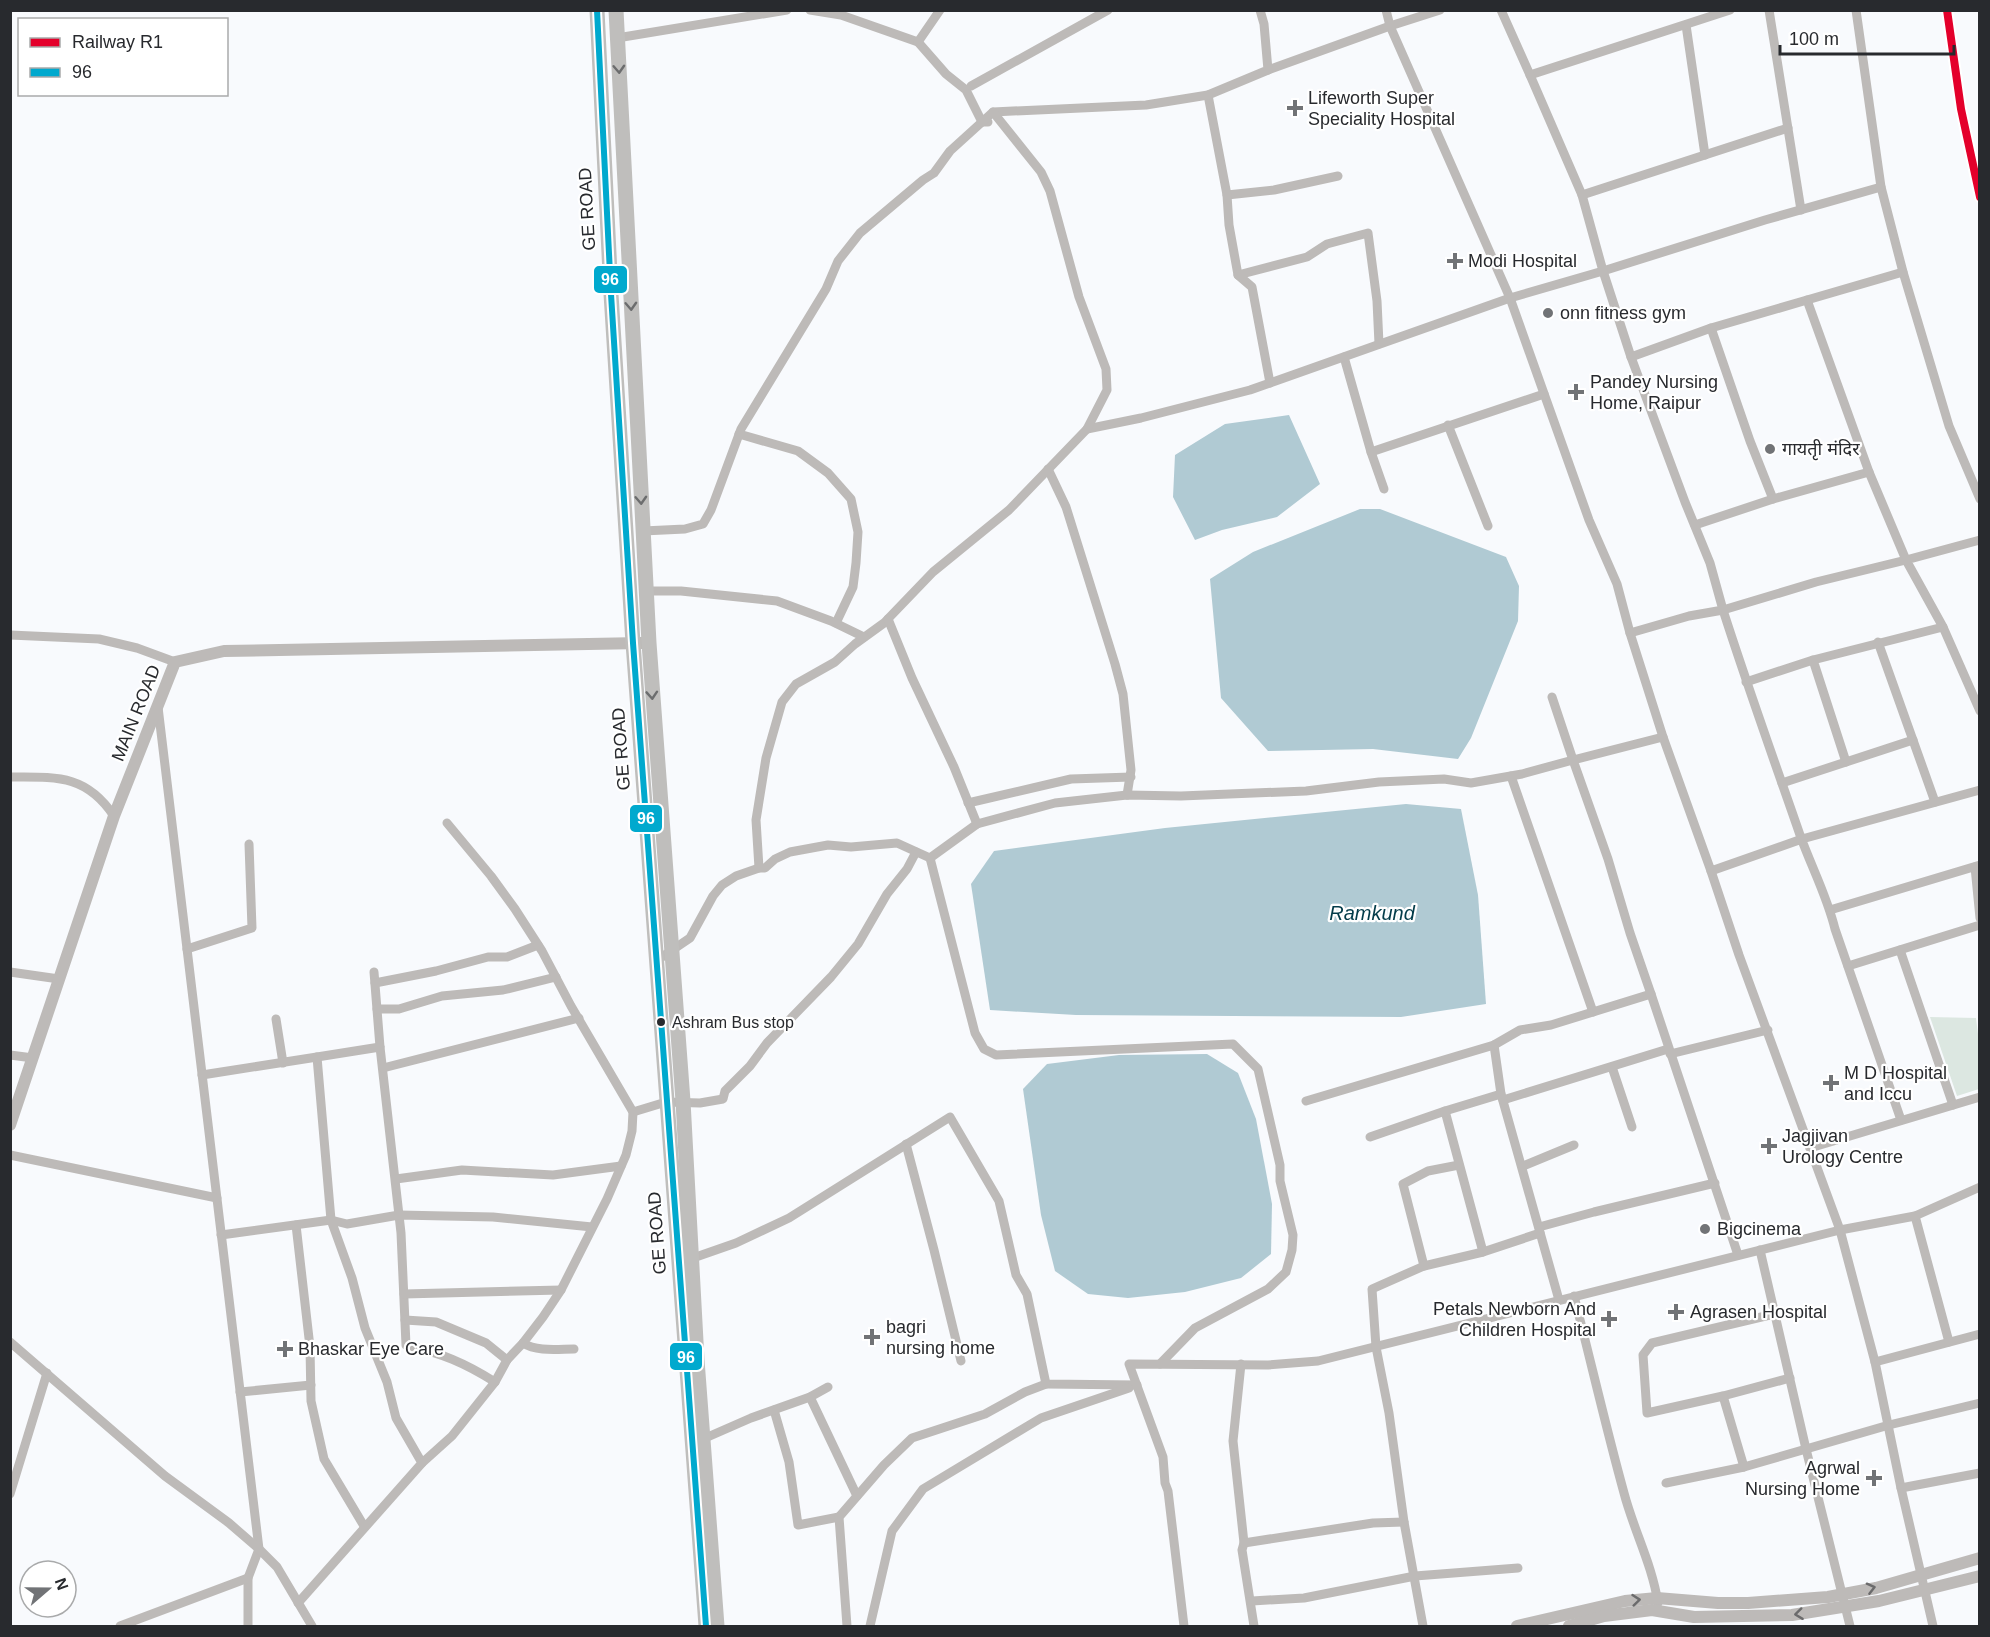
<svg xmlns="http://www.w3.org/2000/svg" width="1990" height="1637" viewBox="0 0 1990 1637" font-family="Helvetica,'Noto Sans Devanagari',sans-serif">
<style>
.green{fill:#dce7e1}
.water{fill:#b0cad3}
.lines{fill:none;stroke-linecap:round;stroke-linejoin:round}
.minor{stroke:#bdbab8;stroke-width:9}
.tertiary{stroke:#bdbab8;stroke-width:12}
.primary{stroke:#bfbebc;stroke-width:15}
.bus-1-casing{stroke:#fff;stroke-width:10}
.bus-1{stroke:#00a9ce;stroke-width:6}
.rail-1-casing{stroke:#fff;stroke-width:12}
.rail-1{stroke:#e4002b;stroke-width:8}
.oneway{stroke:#6c6d6e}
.oneway2{stroke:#6b6b6c}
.poi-dot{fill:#717376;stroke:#fff;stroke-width:2}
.bus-dot{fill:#282a2e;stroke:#fff;stroke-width:2}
.labels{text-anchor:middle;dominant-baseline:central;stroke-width:4.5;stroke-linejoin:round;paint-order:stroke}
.bus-label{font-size:16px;fill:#282a2e;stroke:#fff;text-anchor:start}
.poi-label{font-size:18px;fill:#282a2e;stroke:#fff;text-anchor:start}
.street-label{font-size:18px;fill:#282a2e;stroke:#fff}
.water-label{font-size:20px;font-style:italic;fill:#033c4a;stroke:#fff}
.line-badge{stroke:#fff;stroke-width:2}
.badge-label{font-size:16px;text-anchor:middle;font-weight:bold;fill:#fff}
</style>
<rect width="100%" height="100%" fill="#f8fafd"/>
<path class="green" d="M1930,1017L1976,1018L1980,1050L1979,1089L1957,1096Z"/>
<g class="water">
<path d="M1289,415L1320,484L1277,517L1222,530L1195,540L1173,497L1175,455L1225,424Z"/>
<path d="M1360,509H1380L1506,557L1519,586L1518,621L1471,738L1458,759L1373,749L1268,751L1221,698L1210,579L1253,552Z"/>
<path d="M1406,804L1461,809L1478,895L1486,1004L1401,1017L1076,1015L990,1010L971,884L994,851L1165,828Z"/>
<path d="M1207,1054L1238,1073L1256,1119L1272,1204L1271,1254L1241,1278L1185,1292L1128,1298L1088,1294L1055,1271L1041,1215L1023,1089L1047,1064L1119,1055Z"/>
</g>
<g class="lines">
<g class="minor">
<path d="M810,10L841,15L918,42L946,74L966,90L982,122H988"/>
<path d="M1386,10L1390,26L1510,298L1589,520L1617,584L1630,633"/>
<path d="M1769,10L1801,210"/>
<path d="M1856,10L1881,187L1903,272L1949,426L1980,499"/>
<path d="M1686,25L1705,155"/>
<path d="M617,38L787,10"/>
<path d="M918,42L940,10"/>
<path d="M1268,70L1390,26L1440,10"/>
<path d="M1530,75L1730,10"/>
<path d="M971,86L1108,10"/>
<path d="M1208,95L1227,195L1274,190L1338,176"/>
<path d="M993,112L1146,105L1208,95L1268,70L1264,24L1260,10"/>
<path d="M1227,195L1229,225L1238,275L1252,287L1270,383"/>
<path d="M1582,195L1788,128"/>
<path d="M1238,275L1307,257L1327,244L1368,233L1377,301L1379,344"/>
<path d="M1807,300L1903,272"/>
<path d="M1711,328L1750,441L1773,499"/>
<path d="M1344,357L1371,452L1544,394"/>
<path d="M1631,357L1603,271L1765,220L1881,187"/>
<path d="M1448,425L1488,526"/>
<path d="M1087,429L1141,418L1250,390L1510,298L1603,271L1582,195L1530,75L1501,10"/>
<path d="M739,434L798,451L828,473L851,499L858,532L856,563L853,587L836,623"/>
<path d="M1371,452L1384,489"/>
<path d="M1048,469L1066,507L1115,664L1123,694L1131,770L1127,795"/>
<path d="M1695,525L1773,499L1869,472"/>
<path d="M643,531L685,529L703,524L711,510L741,429L826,289L838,261L860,233L923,180L934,173L950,151L993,112L1041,172L1050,191L1079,297L1106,369L1107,390L1087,429L1009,510L933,572L884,623L855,644L835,662L796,684L782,702L766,758L756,820L759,868"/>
<path d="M1980,540L1906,560L1943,627L1980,711"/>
<path d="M646,591H681L777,601L831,621L864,637"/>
<path d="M888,619L912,678L954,767L977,824"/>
<path d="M10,635L99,639L137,648L175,662"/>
<path d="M1878,642L1935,802"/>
<path d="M1746,682L1813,660"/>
<path d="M158,707L259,1549L248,1578V1626"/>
<path d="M1846,762L1813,660L1943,627"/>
<path d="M1511,776L1593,1012"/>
<path d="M10,777C56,777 86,774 114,816"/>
<path d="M1782,783L1913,740"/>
<path d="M968,803L1071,779L1131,777"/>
<path d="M930,858L975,1033L984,1049L996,1055L1233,1044L1258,1069L1280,1165V1181L1293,1235L1292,1250L1286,1272L1268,1289L1195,1328L1160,1364"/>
<path d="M1975,867L1980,918"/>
<path d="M1711,871L1739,955L1840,1230L1875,1362L1901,1488L1933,1626"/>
<path d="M1830,910L1980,865"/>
<path d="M187,949L252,928L249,844"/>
<path d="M1900,950L1953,1105"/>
<path d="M656,961L690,938L713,896L722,885L736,876L759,868H765L775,859L790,852L828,845L851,847L897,843L930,858L977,824L1055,803L1127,795L1181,796L1306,791L1379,782L1444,779L1471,783L1522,774L1573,760L1552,697"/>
<path d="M1848,966L1980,925"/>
<path d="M10,972L59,979"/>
<path d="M374,972L380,1047L401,1233L406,1345C441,1353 465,1363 495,1382"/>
<path d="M375,983L436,971L488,957H507L538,945"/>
<path d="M1651,994L1630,933L1608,859L1573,760L1663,737"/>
<path d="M377,1009H399L442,996L503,990L556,977"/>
<path d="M276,1019L283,1063"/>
<path d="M1494,1045L1501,1094L1559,1300"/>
<path d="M1670,1054L1768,1030"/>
<path d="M10,1055L33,1058"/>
<path d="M317,1057L380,1047"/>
<path d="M1612,1067L1632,1127"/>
<path d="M383,1068L579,1018"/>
<path d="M202,1075L317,1057L331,1220L352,1278L365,1328L387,1382L396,1418L422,1463L298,1603"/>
<path d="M1503,1100L1668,1049"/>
<path d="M1306,1101L1494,1045L1520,1030L1551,1025L1651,994L1738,1255"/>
<path d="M633,1112L666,1102L700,1103L723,1099L725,1091L750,1066L767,1043L831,977L858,944L887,894L907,869L916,852"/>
<path d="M1901,1120L1835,929C1827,896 1811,866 1800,835C1774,760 1747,685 1723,610L1816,582L1906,560L1869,472L1807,300L1711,328L1631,357L1685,502L1710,563L1723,610L1689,616L1630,633L1663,737L1711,871L1802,839L1980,790"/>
<path d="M1370,1137L1445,1111"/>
<path d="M906,1144L934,1250L961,1361"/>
<path d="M1810,1148L1980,1097"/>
<path d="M10,1155L217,1198"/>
<path d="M1459,1165L1428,1171L1403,1184L1424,1266L1483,1252L1540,1233"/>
<path d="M1523,1166L1574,1145"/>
<path d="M396,1179L462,1170L553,1175L621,1166"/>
<path d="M1915,1216L1949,1342"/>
<path d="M296,1225L310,1347L311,1401L324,1459L364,1526"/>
<path d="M1539,1227L1594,1212L1715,1183"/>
<path d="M221,1235L331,1220L347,1224L399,1215L493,1217L592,1227"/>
<path d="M1760,1250L1806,1449L1850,1626"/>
<path d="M1483,1252L1445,1111L1501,1094"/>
<path d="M693,1258L736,1243L789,1218L950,1117L999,1201L1016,1275L1027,1294L1046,1384L1137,1385"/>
<path d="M404,1294L561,1290"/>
<path d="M1574,1296C1591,1362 1606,1428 1624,1493C1634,1531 1652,1564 1658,1603"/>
<path d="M1774,1314L1652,1343L1643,1355L1647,1413L1723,1396L1790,1378"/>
<path d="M405,1320L436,1322L486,1343L507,1360"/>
<path d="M10,1342L165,1476L229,1523L259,1549L277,1567L312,1626"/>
<path d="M523,1343C537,1352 558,1349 574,1349"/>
<path d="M1875,1362L1980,1334"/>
<path d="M1241,1364L1233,1441L1244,1543L1242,1550L1254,1626"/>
<path d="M240,1392L311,1385"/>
<path d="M1723,1396L1744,1467"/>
<path d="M810,1397L857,1496"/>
<path d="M774,1410L789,1462L798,1525L839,1517"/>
<path d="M703,1439L751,1418L810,1397L828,1387"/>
<path d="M422,1463L452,1436L495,1382L507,1360L523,1343L543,1317L561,1290L607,1199L626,1155L632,1131L633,1112L571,1006L542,951L515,909L491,876L447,823"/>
<path d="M1666,1483L1744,1467L1889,1425L1980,1403"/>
<path d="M1901,1488L1980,1473"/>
<path d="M10,1494L47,1373"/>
<path d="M1244,1543L1373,1523L1404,1522"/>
<path d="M1252,1601L1304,1598L1415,1576L1518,1568"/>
<path d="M120,1626L248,1578"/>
<path d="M847,1626L839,1517L884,1465L912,1438L985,1414L1025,1392L1046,1384"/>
<path d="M870,1626L892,1531L923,1489L1041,1418L1129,1388"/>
<path d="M1184,1626L1168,1491L1165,1483L1163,1457L1129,1364L1268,1365L1318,1361L1840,1230L1915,1216L1980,1187"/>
<path d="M1423,1626L1404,1522L1389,1413L1376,1347L1372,1289L1424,1266"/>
</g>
<g class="tertiary">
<path d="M10,1125L114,816L175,662L224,651L642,643"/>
<path d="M1517,1626L1625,1601L1657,1598L1718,1603H1748L1828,1597L1876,1588L1980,1558"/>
<path d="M1569,1626L1604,1616L1652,1610L1694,1617L1792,1615L1879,1601L1980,1576"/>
</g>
<g class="primary">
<path d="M597,10L611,294L633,643L706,1626"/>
<path d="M616,10L649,643L683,1101L697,1360L717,1626"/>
</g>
<defs>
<path id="bus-1" d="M597,10L611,294L633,643L706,1626"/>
</defs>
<use href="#bus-1" class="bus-1-casing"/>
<use href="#bus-1" class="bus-1"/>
<defs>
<path id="rail-1" d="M1947,10L1961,109L1980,197"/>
</defs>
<use href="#rail-1" class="rail-1-casing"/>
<use href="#rail-1" class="rail-1"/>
</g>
<defs><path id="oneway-chevron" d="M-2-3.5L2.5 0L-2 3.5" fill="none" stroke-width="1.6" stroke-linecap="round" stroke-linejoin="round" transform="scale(1.5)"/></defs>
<g class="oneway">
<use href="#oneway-chevron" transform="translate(619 69) rotate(87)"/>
<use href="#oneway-chevron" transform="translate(631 306) rotate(87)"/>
<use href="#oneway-chevron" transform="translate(641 500) rotate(87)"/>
<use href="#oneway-chevron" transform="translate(652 695) rotate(86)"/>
</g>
<g class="oneway2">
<use href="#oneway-chevron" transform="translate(1871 1588) rotate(-14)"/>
<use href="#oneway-chevron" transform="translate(1636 1600) rotate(-6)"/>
<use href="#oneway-chevron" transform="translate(1799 1614) rotate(173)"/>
</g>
<g class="poi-dot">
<path d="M1292 99h6v6h6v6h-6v6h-6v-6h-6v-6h6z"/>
<path d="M1452 252h6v6h6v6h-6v6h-6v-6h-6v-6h6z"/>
<circle cx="1548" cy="313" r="6"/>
<path d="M1573 383h6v6h6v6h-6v6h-6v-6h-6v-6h6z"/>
<circle cx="1770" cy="449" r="6"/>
<path d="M1828 1074h6v6h6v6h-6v6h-6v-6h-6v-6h6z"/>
<path d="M1766 1137h6v6h6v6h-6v6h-6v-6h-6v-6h6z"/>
<circle cx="1705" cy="1229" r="6"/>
<path d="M1673 1303h6v6h6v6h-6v6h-6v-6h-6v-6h6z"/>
<path d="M1606 1310h6v6h6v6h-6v6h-6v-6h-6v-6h6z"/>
<path d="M869 1328h6v6h6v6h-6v6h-6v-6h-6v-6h6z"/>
<path d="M282 1340h6v6h6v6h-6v6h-6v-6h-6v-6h6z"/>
<path d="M1871 1469h6v6h6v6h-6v6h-6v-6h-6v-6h6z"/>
</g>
<circle class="bus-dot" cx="661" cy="1022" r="5"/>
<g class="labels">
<g class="bus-label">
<text x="672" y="1022">Ashram Bus stop</text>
</g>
<g class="poi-label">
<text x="1308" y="98">Lifeworth Super<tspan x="1308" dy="21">Speciality Hospital</tspan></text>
<text x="1468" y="261">Modi Hospital</text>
<text x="1560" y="313">onn fitness gym</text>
<text x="1590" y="382">Pandey Nursing<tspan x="1590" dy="21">Home, Raipur</tspan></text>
<text x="1782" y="449">गायतृी मंदिर</text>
<text x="1844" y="1073">M D Hospital<tspan x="1844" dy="21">and Iccu</tspan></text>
<text x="1782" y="1136">Jagjivan<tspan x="1782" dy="21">Urology Centre</tspan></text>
<text x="1717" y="1229">Bigcinema</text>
<text x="1596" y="1309" text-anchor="end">Petals Newborn And<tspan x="1596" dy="21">Children Hospital</tspan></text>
<text x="1690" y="1312">Agrasen Hospital</text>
<text x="886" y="1327">bagri<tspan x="886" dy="21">nursing home</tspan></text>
<text x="298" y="1349">Bhaskar Eye Care</text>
<text x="1860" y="1468" text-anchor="end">Agrwal<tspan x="1860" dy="21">Nursing Home</tspan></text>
</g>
<g class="street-label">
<text transform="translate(587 209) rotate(-93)">GE ROAD</text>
<text transform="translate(136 713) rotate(-68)">MAIN ROAD</text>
<text transform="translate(621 749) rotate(-94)">GE ROAD</text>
<text transform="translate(657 1233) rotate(-94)">GE ROAD</text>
</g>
<g class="water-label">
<text x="1372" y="913">Ramkund</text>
</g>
</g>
<g class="line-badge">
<rect x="593" y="265" width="35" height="29" rx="6" fill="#00a9ce"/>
<rect x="629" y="804" width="34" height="29" rx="6" fill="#00a9ce"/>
<rect x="669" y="1342" width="34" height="29" rx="6" fill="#00a9ce"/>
</g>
<g class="badge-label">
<text x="610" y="285">96</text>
<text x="646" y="824">96</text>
<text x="686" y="1363">96</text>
</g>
<rect width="1990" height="1637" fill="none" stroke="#282a2e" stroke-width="24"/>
<rect x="18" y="18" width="210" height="78" fill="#ffffff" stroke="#a9aaab" stroke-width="1.5"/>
<rect x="30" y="38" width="30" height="9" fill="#e4002b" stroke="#a9aaab" stroke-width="1.5"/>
<text x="72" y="48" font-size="18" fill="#282a2e">Railway R1</text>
<rect x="30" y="68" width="30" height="9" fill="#00a9ce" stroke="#a9aaab" stroke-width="1.5"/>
<text x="72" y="78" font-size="18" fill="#282a2e">96</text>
<g transform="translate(48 1589) rotate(70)"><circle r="28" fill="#ffffff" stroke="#a9aaab" stroke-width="1.5"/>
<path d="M0-4.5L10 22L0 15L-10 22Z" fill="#717376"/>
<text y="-9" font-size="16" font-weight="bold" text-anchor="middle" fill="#282a2e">N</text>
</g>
<path d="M1780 45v9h174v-9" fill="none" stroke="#282a2e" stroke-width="3"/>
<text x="1789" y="45" font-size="18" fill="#282a2e" stroke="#ffffff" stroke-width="4.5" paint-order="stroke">100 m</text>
</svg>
